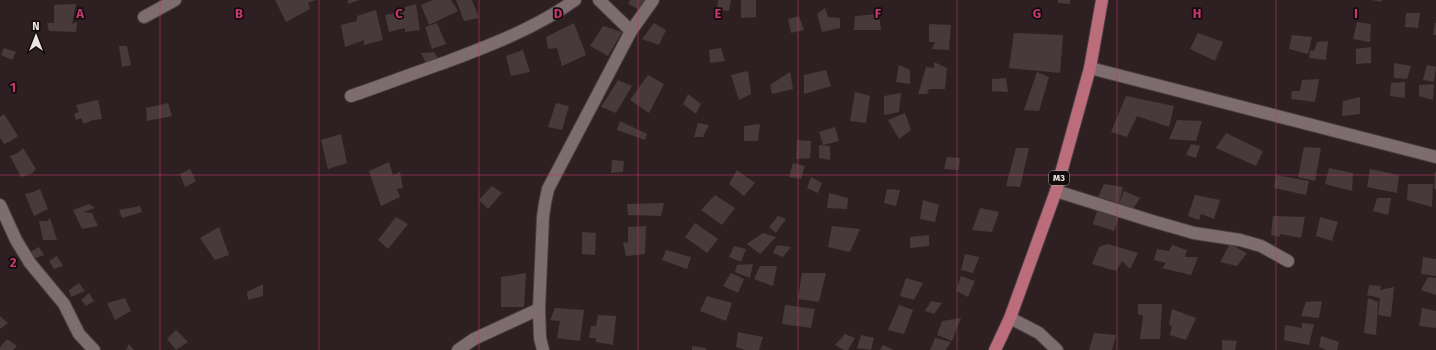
<svg xmlns="http://www.w3.org/2000/svg" width="1436" height="350" viewBox="0 0 1436 350" font-family="'Fira Sans',sans-serif">
<style>
.building{fill:#48393b}
.lines{fill:none;stroke-linecap:round;stroke-linejoin:round}
.street-casing{stroke:#4a3e40;stroke-width:14}
.primary-casing{stroke:#4a3e40;stroke-width:14}
.street{stroke:#7e6d6f;stroke-width:12}
.primary{stroke:#bb6d7c;stroke-width:12}
.grid{fill:none;stroke:#c93770;stroke-width:1;stroke-opacity:0.55}
.labels{text-anchor:middle;dominant-baseline:central;stroke-width:3.5;stroke-linejoin:round;paint-order:stroke}
.shield{fill:#120c0d;stroke:#aca3a4;stroke-width:1}
.shield-label{font-size:9px;font-weight:bold;fill:#eee4e5}
.grid-label{font-size:13px;text-anchor:middle;font-weight:bold;fill:#c93770;stroke:#120c0d;stroke-width:3.5;stroke-linejoin:round;paint-order:stroke}
</style>
<rect width="100%" height="100%" fill="#2e2022"/>
<g class="building">
<path d="M275,0H316L308,3L310,9L286,22Z"/>
<path d="M348,0H359L348,4Z"/>
<path d="M433,0H451L458,11L429,25L421,5Z"/>
<path d="M456,0H472L479,18L464,21Z"/>
<path d="M630,0H647L642,11L628,4Z"/>
<path d="M718,0H731L729,11L717,10Z"/>
<path d="M741,0H756V17L741,18Z"/>
<path d="M1058,0H1070V4L1058,3Z"/>
<path d="M1372,0H1382L1381,2Z"/>
<path d="M76,4L72,24L77,22L76,32L49,31L47,23H54V5Z"/>
<path d="M416,4L420,30L405,32V28L389,32L385,15L405,11V7Z"/>
<path d="M825,8L828,17L840,18V28L822,32L817,14Z"/>
<path d="M376,10L383,40L364,45V40L345,47L341,25L357,21V16Z"/>
<path d="M1406,13H1420L1418,28L1405,27Z"/>
<path d="M879,14L881,30H854L855,16Z"/>
<path d="M799,16L804,30L791,33L788,19Z"/>
<path d="M1357,22L1371,24L1370,42L1353,39Z"/>
<path d="M437,23L446,44L432,49L425,27Z"/>
<path d="M574,23L586,55L562,66L557,48L548,49L546,37Z"/>
<path d="M654,23L666,30L659,45L642,39Z"/>
<path d="M1435,23H1436V35H1433Z"/>
<path d="M929,24L951,25L949,50L932,49L935,42H929Z"/>
<path d="M603,26L622,32L608,56L590,46Z"/>
<path d="M1014,33L1063,35L1060,73L1009,68Z"/>
<path d="M1198,33L1223,42L1215,61L1190,49Z"/>
<path d="M1292,35L1312,37L1308,54L1289,49Z"/>
<path d="M1328,41L1326,60L1309,58L1310,50L1314,51L1317,42Z"/>
<path d="M119,46H127L131,65L122,67Z"/>
<path d="M1371,47V63L1356,64V49Z"/>
<path d="M4,48L16,52L12,60L1,55Z"/>
<path d="M721,48L725,61L710,63L709,50Z"/>
<path d="M523,50L530,72L511,76L506,56Z"/>
<path d="M434,52L438,58L426,63L421,53Z"/>
<path d="M934,62L947,68L945,89H929L927,94H918L926,67L934,68Z"/>
<path d="M1394,63L1411,66L1407,79L1394,78Z"/>
<path d="M899,65L910,70V84L896,82Z"/>
<path d="M1427,65L1436,67L1434,82L1423,80Z"/>
<path d="M826,70L831,86L804,94V75Z"/>
<path d="M748,71L751,94L739,100L731,75Z"/>
<path d="M790,72L793,89L772,94L770,85Z"/>
<path d="M1037,72L1049,77L1039,111L1024,110Z"/>
<path d="M648,75L664,84L649,113L630,100Z"/>
<path d="M1006,78L1008,92L992,91V79Z"/>
<path d="M1319,79L1315,102L1291,99L1292,91H1300L1302,80Z"/>
<path d="M618,80L632,86L616,113L601,107Z"/>
<path d="M1405,82V98L1390,96L1391,83Z"/>
<path d="M1434,84L1433,100L1419,96V85Z"/>
<path d="M855,92L870,96L866,123L850,121Z"/>
<path d="M901,93L899,112L884,115V96Z"/>
<path d="M688,94L701,104L696,114L683,104Z"/>
<path d="M1126,96L1174,106L1169,127L1137,116L1127,137L1111,132Z"/>
<path d="M1360,97V114L1342,116L1343,101Z"/>
<path d="M98,100L102,119L93,120L84,124L81,118L76,120L74,114L79,112L76,105Z"/>
<path d="M168,103L172,116L147,121L146,108Z"/>
<path d="M556,103L569,106L562,130L548,127Z"/>
<path d="M905,113L911,130L899,139L888,120Z"/>
<path d="M4,114L18,136L11,141L4,144L0,138V117Z"/>
<path d="M1177,120L1202,121L1196,141L1169,139Z"/>
<path d="M620,121L647,134L645,140L617,130Z"/>
<path d="M698,123L709,125L703,137H694Z"/>
<path d="M760,124L758,141H744V126Z"/>
<path d="M835,127L839,141L823,145L819,132Z"/>
<path d="M1226,133L1263,151L1256,166L1216,148Z"/>
<path d="M341,134L347,163L328,169L321,140Z"/>
<path d="M797,140L811,141L810,158L796,159Z"/>
<path d="M1191,144L1200,146L1196,158L1186,155Z"/>
<path d="M819,145L830,146V160L819,158Z"/>
<path d="M1304,147L1321,148L1315,181L1298,177Z"/>
<path d="M23,148L36,169L31,174L21,177L10,156L18,153Z"/>
<path d="M1016,148H1029L1020,187L1006,186Z"/>
<path d="M947,157L960,158L959,170L944,169Z"/>
<path d="M612,160L624,161L623,172L611,173Z"/>
<path d="M389,162L393,175L400,172L403,188L397,189L400,197L381,206L369,171Z"/>
<path d="M793,163L805,166L801,179L789,177Z"/>
<path d="M1329,168L1353,173L1352,191L1325,184Z"/>
<path d="M190,169L196,181L185,187L180,174Z"/>
<path d="M1370,169L1399,175L1397,193L1367,187Z"/>
<path d="M737,170L755,183L744,196L729,184Z"/>
<path d="M1435,172H1436V189H1434Z"/>
<path d="M1276,175L1309,181L1306,195L1274,188Z"/>
<path d="M811,177L822,183L818,193L807,188Z"/>
<path d="M1104,184L1123,187L1119,203L1124,191L1140,198L1133,209L1118,205L1119,203L1098,197Z"/>
<path d="M1408,184H1433L1432,207L1407,200Z"/>
<path d="M492,186L502,193L488,209L479,200Z"/>
<path d="M40,189L48,209L34,216L25,194L33,192Z"/>
<path d="M887,189L900,190L896,206L884,203Z"/>
<path d="M829,193L848,198L847,209L827,208Z"/>
<path d="M715,195L735,208L722,225L701,210Z"/>
<path d="M1195,195L1220,200L1214,219L1201,214L1199,220L1188,216Z"/>
<path d="M1377,198H1391L1388,215L1373,211Z"/>
<path d="M923,200L939,205L935,222L920,219Z"/>
<path d="M664,203L661,216L628,215L627,204Z"/>
<path d="M89,204L95,208L83,212L92,213L98,226L82,229L73,210Z"/>
<path d="M140,206L142,212L122,218L119,210Z"/>
<path d="M980,208L999,212L992,232L972,230Z"/>
<path d="M1097,211L1119,217L1114,231L1093,224Z"/>
<path d="M778,216L786,219L776,233L769,227Z"/>
<path d="M1273,216L1305,217L1301,238L1281,234L1279,237L1271,235Z"/>
<path d="M396,217L408,224L388,249L378,240Z"/>
<path d="M1320,217L1338,222L1332,241L1316,236Z"/>
<path d="M50,218L57,240H43L39,221H47Z"/>
<path d="M695,223L718,239L707,253L685,237Z"/>
<path d="M646,226L645,254L626,256L623,243L628,242V227Z"/>
<path d="M832,226L860,229L850,252L828,247Z"/>
<path d="M219,227L229,255L215,260L200,238Z"/>
<path d="M582,232L596,233L595,255L582,254Z"/>
<path d="M763,233L776,237L760,254L747,244Z"/>
<path d="M929,235V246L910,248V237Z"/>
<path d="M1108,244L1138,253L1130,269L1122,261L1116,271L1092,264L1099,247Z"/>
<path d="M1230,244L1247,253L1237,266L1220,262Z"/>
<path d="M777,245L791,247L783,257L773,253Z"/>
<path d="M1172,245L1187,250L1185,257H1198L1191,275L1162,268L1166,263L1154,260L1157,249L1169,251Z"/>
<path d="M734,246L746,249L741,262L729,257Z"/>
<path d="M39,247L44,255L34,259L30,252Z"/>
<path d="M666,250L691,257L687,269L662,260Z"/>
<path d="M965,254L979,257L973,273L961,270Z"/>
<path d="M57,256L63,266L54,269L49,261Z"/>
<path d="M1423,257L1436,259V276L1421,274Z"/>
<path d="M753,264L750,278L735,272L737,265Z"/>
<path d="M760,266H777L773,286L754,279Z"/>
<path d="M526,273L524,307H501V277Z"/>
<path d="M731,273L744,279L738,293L723,286Z"/>
<path d="M802,273H826L819,302L798,299Z"/>
<path d="M961,276L975,281L968,297L956,291Z"/>
<path d="M1428,277L1436,278V295L1421,290Z"/>
<path d="M906,278L923,283L914,300L900,296Z"/>
<path d="M79,283L85,291L71,297L69,290Z"/>
<path d="M263,284V296L248,300L247,292Z"/>
<path d="M1369,285L1381,286L1380,290L1394,287L1391,317L1378,315L1380,298L1367,295Z"/>
<path d="M89,293L94,301L86,306L81,300Z"/>
<path d="M707,296L732,303L726,321L700,311Z"/>
<path d="M125,298L131,311L115,320L107,303Z"/>
<path d="M1368,298L1378,302L1376,335L1364,333Z"/>
<path d="M931,301L942,303L934,314L925,311Z"/>
<path d="M1322,301L1319,318L1301,316L1306,302Z"/>
<path d="M1138,304H1162L1160,339H1140L1143,316L1138,314Z"/>
<path d="M785,305L815,309L811,328L782,324Z"/>
<path d="M899,305L913,310L904,334L888,330Z"/>
<path d="M555,308L584,310L580,341L557,338L560,321L550,320Z"/>
<path d="M1422,308L1436,311V328L1419,326Z"/>
<path d="M1172,309L1196,318L1186,340L1170,335L1172,326L1169,324Z"/>
<path d="M598,315L616,316L613,345L596,342V338H589L591,326H596Z"/>
<path d="M0,316L8,323L0,329Z"/>
<path d="M961,318L952,341L937,335L942,321Z"/>
<path d="M1302,323L1314,324L1309,345L1284,340L1285,325L1302,328Z"/>
<path d="M176,330L188,342L176,350L167,339Z"/>
<path d="M738,332L763,337L759,350H745L736,347Z"/>
<path d="M1094,333L1116,335L1112,350H1089Z"/>
<path d="M845,334L855,338L848,350H844L835,345Z"/>
<path d="M861,335L874,338L871,350L857,348Z"/>
<path d="M1321,336L1339,342L1337,350H1327L1319,347Z"/>
<path d="M935,338L951,342L946,350H930Z"/>
<path d="M7,339L17,346L13,350H0V347Z"/>
<path d="M1222,340L1237,341L1235,350H1222Z"/>
<path d="M129,344L134,350H126Z"/>
<path d="M883,345L894,350H880Z"/>
<path d="M692,346L706,348V350H692Z"/>
</g>
<g class="lines">
<defs>
<g id="street">
<path d="M144,17L175,0"/>
<path d="M631,31L653,0"/>
<path d="M1090,68L1436,157"/>
<path d="M351,96C383,85 414,73 446,62C491,45 536,28 575,0"/>
<path d="M1056,191L1152,221L1194,233L1240,240L1261,246L1288,261"/>
<path d="M0,205L16,240L30,263L64,304L79,334L94,350"/>
<path d="M1010,318L1039,333L1057,350"/>
<path d="M458,350L474,339L539,309"/>
<path d="M543,350L540,338L539,309L543,217L545,203L548,189L631,31L599,0"/>
</g>
<path id="primary" d="M995,350L1010,318L1056,191L1090,68L1102,0"/>
</defs>
<use href="#street" class="street-casing"/>
<use href="#primary" class="primary-casing"/>
<use href="#street" class="street"/>
<use href="#primary" class="primary"/>
</g>
<path class="grid" d="M160,0V350M319,0V350M479,0V350M638,0V350M798,0V350M957,0V350M1117,0V350M1276,0V350M0,175H1436"/>
<g class="labels">
<rect class="shield" x="1049" y="171" width="20" height="14" rx="3"/>
<g class="shield-label">
<text x="1059" y="178">M3</text>
</g>
</g>
<g class="grid-label">
<text x="80" y="18">A</text>
<text x="239" y="18">B</text>
<text x="399" y="18">C</text>
<text x="558" y="18">D</text>
<text x="718" y="18">E</text>
<text x="878" y="18">F</text>
<text x="1037" y="18">G</text>
<text x="1197" y="18">H</text>
<text x="1356" y="18">I</text>
<text x="13" y="92">1</text>
<text x="13" y="267">2</text>
</g>
<g transform="translate(36 36)" stroke="#120c0d" stroke-width="3" paint-order="stroke">
<path d="M0-3L7 15L0 10L-7 15Z" fill="#eee4e5"/>
<text y="-6" font-size="11" font-weight="bold" text-anchor="middle" fill="#eee4e5">N</text>
</g>
</svg>
